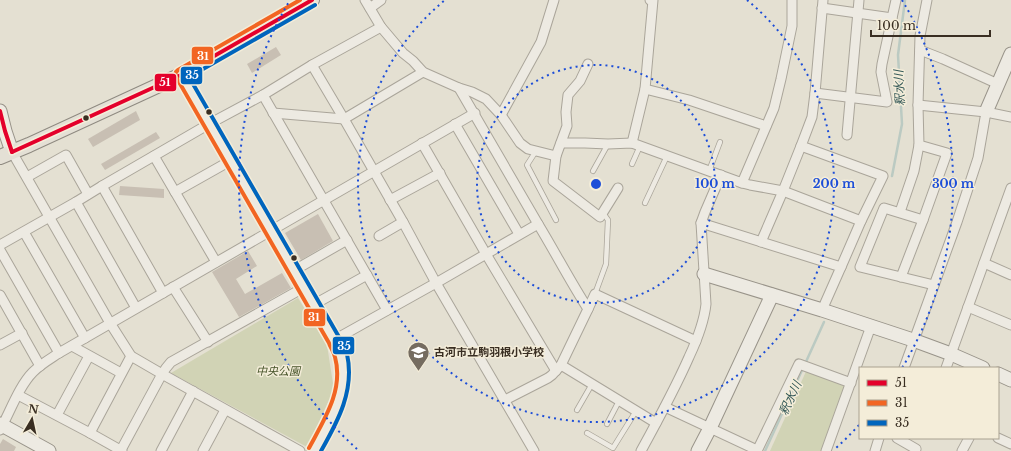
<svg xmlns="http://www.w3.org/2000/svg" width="1011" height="451" viewBox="0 0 1011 451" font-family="'Libre Baskerville','Noto Sans JP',serif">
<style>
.green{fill:#d1d3b5}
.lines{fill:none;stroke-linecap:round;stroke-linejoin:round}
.stream{stroke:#bbcac2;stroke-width:2.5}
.building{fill:#c8bfb3}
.lane-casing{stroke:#aaa59a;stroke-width:6}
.street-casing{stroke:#aaa59a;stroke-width:11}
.secondary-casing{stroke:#99948a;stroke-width:15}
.primary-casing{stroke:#8f8a81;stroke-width:16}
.lane{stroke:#edeae2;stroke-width:4.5}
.street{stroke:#edeae2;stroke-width:9}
.secondary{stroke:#edeae2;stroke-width:13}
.primary{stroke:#e4e0d5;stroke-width:14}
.bus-1-casing{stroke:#f4edd9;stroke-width:7}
.bus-2-casing{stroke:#f4edd9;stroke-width:7}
.bus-3-casing{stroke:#f4edd9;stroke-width:7}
.bus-1{stroke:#e4002b;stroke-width:4}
.bus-2{stroke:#f26522;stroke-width:4}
.bus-3{stroke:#0065bd;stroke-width:4}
.ring{fill:none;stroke:#1d4ed8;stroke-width:2;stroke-dasharray:2 4}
.bus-dot{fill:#392e22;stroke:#f4edd9;stroke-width:1.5}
.labels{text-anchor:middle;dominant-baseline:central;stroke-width:3;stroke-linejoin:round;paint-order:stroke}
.poi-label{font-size:11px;font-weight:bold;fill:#392e22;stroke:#f4edd9;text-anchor:start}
.park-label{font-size:11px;font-style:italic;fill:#47542a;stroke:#f4edd9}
.water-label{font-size:12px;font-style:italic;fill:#325757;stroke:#f4edd9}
.centre{fill:#1d4ed8;stroke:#f4edd9;stroke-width:2}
.ring-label{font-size:12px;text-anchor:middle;font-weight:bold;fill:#1d4ed8;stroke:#f4edd9;stroke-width:3;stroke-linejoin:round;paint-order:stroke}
.line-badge{stroke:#f4edd9;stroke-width:1.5}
.badge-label{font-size:11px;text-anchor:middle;font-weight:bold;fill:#fff}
</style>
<rect width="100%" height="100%" fill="#e4e0d2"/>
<g class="green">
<path d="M298,298L327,345L334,390L307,447L171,373Z"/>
<path d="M808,367L850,385L824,451H770Z"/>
</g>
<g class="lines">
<g class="stream">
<path d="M892,176L902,124L898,55L905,0"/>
<path d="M805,364L824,322"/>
<path d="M765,451L803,368"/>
</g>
</g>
<g class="building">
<path d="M276,47L281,55L252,73L247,64Z"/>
<path d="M136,111L140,120L93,147L88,139Z"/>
<path d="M156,132L160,138L105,170L101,164Z"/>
<path d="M120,186L164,189V198L119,195Z"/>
<path d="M318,214L333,241L301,260L285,233Z"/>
<path d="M248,251L257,266L236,279L245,294L282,273L291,288L239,317L212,272Z"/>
<path d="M3,439L16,447L14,451H0V444Z"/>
</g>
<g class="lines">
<defs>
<g id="lane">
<path d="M536,151L527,165L556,220"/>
<path d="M632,164L640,146"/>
<path d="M593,171L608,144"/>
<path d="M709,171L720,142"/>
<path d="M645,203L667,156"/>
<path d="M595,294L606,264L608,220L603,213"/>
<path d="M577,410L592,384"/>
<path d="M607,424L619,401"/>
<path d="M587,433L613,448L636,411"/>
</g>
<g id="street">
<path d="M365,0L381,27L403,53L413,61L423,72L459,88L472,92L486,99L501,115L520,143L528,149L556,156"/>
<path d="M927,0L920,36L918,105L919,145L947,153L923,220L884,208L860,267L934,285"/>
<path d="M370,8L381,0"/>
<path d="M822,8L892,18"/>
<path d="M920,50L943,59L998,84"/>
<path d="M588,64L580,81L568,95L566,112L567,126L556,156L553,181L600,217L618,188"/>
<path d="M312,65L344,119L403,222L436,283L534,451"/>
<path d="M459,88L538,224C555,252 570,281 588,309L561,365L552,375L548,378L505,400"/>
<path d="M645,89L689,100L766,126"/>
<path d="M815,93L887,102L881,72L882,64L892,18L896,0"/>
<path d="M263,95L387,310"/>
<path d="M918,105L986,112L1011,117"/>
<path d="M273,113L344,119L423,72"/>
<path d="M501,115L541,42L554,0"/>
<path d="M455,124L519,234"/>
<path d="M847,135L859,0"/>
<path d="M422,143L486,254L556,371"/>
<path d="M561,143H585L608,144L632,143L742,183L774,108L781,79L792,26V0"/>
<path d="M632,143L645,89L653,0H650"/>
<path d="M801,146L883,176L861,221L841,267"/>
<path d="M12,152L110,323L131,356L162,374L300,451"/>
<path d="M154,156L216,262"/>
<path d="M27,177L66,155L88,194"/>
<path d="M742,183L750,185L783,191L861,221"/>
<path d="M102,186L163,293"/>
<path d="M175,192L230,161"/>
<path d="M390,200L440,173"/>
<path d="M76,202L136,308"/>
<path d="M900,212L914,171L919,145"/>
<path d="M701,223L841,267L822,310"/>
<path d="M24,232L85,338"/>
<path d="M379,236L403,222"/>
<path d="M761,242L783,191L801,146L812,117L815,93L823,0"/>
<path d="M0,245L76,202L102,186L209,124L263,95L312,65L381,27"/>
<path d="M0,250L59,353"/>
<path d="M984,263L1011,275"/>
<path d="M293,271L347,240"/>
<path d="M901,277L923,220"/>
<path d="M173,287L208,342"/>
<path d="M0,295L40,366"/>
<path d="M313,305L367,275"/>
<path d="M968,307L1011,325"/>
<path d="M588,309L595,294L696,341"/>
<path d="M334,340L436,283L538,224"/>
<path d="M0,345L22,333"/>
<path d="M72,346L121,373"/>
<path d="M561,365L656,423"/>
<path d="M904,368L957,222L978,158L986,112"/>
<path d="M946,368L1011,188"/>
<path d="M18,395L90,433L131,356"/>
<path d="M665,407L757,450"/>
<path d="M57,415L89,356"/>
<path d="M0,430C10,412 19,386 33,372C41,364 50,359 59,353L475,113"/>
<path d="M90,433L122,451"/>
<path d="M897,438L916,449L915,451"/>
<path d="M998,438L1011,444"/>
<path d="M121,450L162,374L166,368L171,362L303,288"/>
<path d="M161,451L193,391"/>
<path d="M203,451L225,410"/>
<path d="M641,451C658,420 675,389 689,357C697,340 704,323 706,304L701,223L705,212L721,175"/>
<path d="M757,451L799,364L851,383"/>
<path d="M826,451L871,326"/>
<path d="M875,451L879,438"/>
<path d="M962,451L969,438"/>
</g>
<g id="secondary">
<path d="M181,75L334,340C336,346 340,351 341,357C350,394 330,421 314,451"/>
<path d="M0,111L5,131L12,152"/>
<path d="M986,112L1011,54"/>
<path d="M704,274L822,310L913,340L951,354L983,368"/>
<path d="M998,374L1011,380"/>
<path d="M0,424L49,451"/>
<path d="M698,451L710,428L772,295"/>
</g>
<path id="primary" d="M0,157L29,145L181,75L312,0"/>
</defs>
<use href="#lane" class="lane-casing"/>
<use href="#street" class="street-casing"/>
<use href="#secondary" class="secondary-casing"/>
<use href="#primary" class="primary-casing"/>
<use href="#lane" class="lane"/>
<use href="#street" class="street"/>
<use href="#secondary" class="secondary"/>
<use href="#primary" class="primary"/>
<defs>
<g id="bus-1">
<path d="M0,111L5,131L12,152"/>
<path d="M12,152L181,75L312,0"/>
</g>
<path id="bus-2" d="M300,0L178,70L176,72L175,75L329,343C330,347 334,352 335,357C344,390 324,420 309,448"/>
<path id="bus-3" d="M315,5L189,77L339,337C342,343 345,348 347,354C355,390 338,421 321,451"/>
</defs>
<use href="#bus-1" class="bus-1-casing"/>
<use href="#bus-2" class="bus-2-casing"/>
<use href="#bus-3" class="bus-3-casing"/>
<use href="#bus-1" class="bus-1"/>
<use href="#bus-2" class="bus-2"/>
<use href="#bus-3" class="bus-3"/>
</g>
<g class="ring">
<circle cx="596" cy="184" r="119"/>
<path d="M747 0A238 238 0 1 1 445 0"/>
<path d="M859 425A357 357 0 0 1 835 449M357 449A357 357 0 0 1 290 0M902 0A357 357 0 0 1 902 368"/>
</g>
<defs>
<symbol id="school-pin" viewBox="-11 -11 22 30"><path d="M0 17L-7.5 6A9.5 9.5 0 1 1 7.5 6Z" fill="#756c60" stroke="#f4edd9"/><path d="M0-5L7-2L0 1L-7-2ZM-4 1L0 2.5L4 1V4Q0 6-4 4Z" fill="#fff"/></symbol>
</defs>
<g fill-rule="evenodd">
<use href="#school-pin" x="406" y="340" width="25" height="34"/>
</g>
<g class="bus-dot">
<circle cx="209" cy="112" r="3.5"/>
<circle cx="86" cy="118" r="3.5"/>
<circle cx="294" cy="258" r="3.5"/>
</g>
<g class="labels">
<g class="poi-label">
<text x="434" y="352">古河市立駒羽根小学校</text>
</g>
<g class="park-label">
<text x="278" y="371">中央公園</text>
</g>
<g class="water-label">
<text transform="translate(899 88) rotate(-93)">釈水川</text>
<text transform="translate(790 398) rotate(-65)">釈水川</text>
</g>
</g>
<circle cx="596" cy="184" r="6" class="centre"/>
<g class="ring-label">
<text x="715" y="188">100 m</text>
<text x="834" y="188">200 m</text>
<text x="953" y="188">300 m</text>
</g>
<g class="line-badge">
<rect x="191" y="46" width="23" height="19" rx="4" fill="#f26522"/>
<rect x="180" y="66" width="23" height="19" rx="4" fill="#0065bd"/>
<rect x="154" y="73" width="23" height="19" rx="4" fill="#e4002b"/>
<rect x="303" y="308" width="23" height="19" rx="4" fill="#f26522"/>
<rect x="332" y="336" width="23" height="19" rx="4" fill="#0065bd"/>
</g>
<g class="badge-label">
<text x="203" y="60">31</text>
<text x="192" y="79">35</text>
<text x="165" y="86">51</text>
<text x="314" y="321">31</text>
<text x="344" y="350">35</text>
</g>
<rect x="859" y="367" width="140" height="72" fill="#f4edd9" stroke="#a9a190"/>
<rect x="867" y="380" width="20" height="6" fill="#e4002b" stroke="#a9a190"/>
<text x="895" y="387" font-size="12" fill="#392e22">51</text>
<rect x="867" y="400" width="20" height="6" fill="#f26522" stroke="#a9a190"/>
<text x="895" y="407" font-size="12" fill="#392e22">31</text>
<rect x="867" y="420" width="20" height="6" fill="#0065bd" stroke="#a9a190"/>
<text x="895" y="427" font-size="12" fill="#392e22">35</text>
<g transform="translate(32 419) rotate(9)" stroke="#f4edd9" stroke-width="3" paint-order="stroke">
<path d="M0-3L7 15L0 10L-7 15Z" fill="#392e22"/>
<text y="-6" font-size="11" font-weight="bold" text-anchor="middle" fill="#392e22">N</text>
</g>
<path d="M871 30v6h119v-6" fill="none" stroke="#392e22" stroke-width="2"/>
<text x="877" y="30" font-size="12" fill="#392e22" stroke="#f4edd9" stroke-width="3" paint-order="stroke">100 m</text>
</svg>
